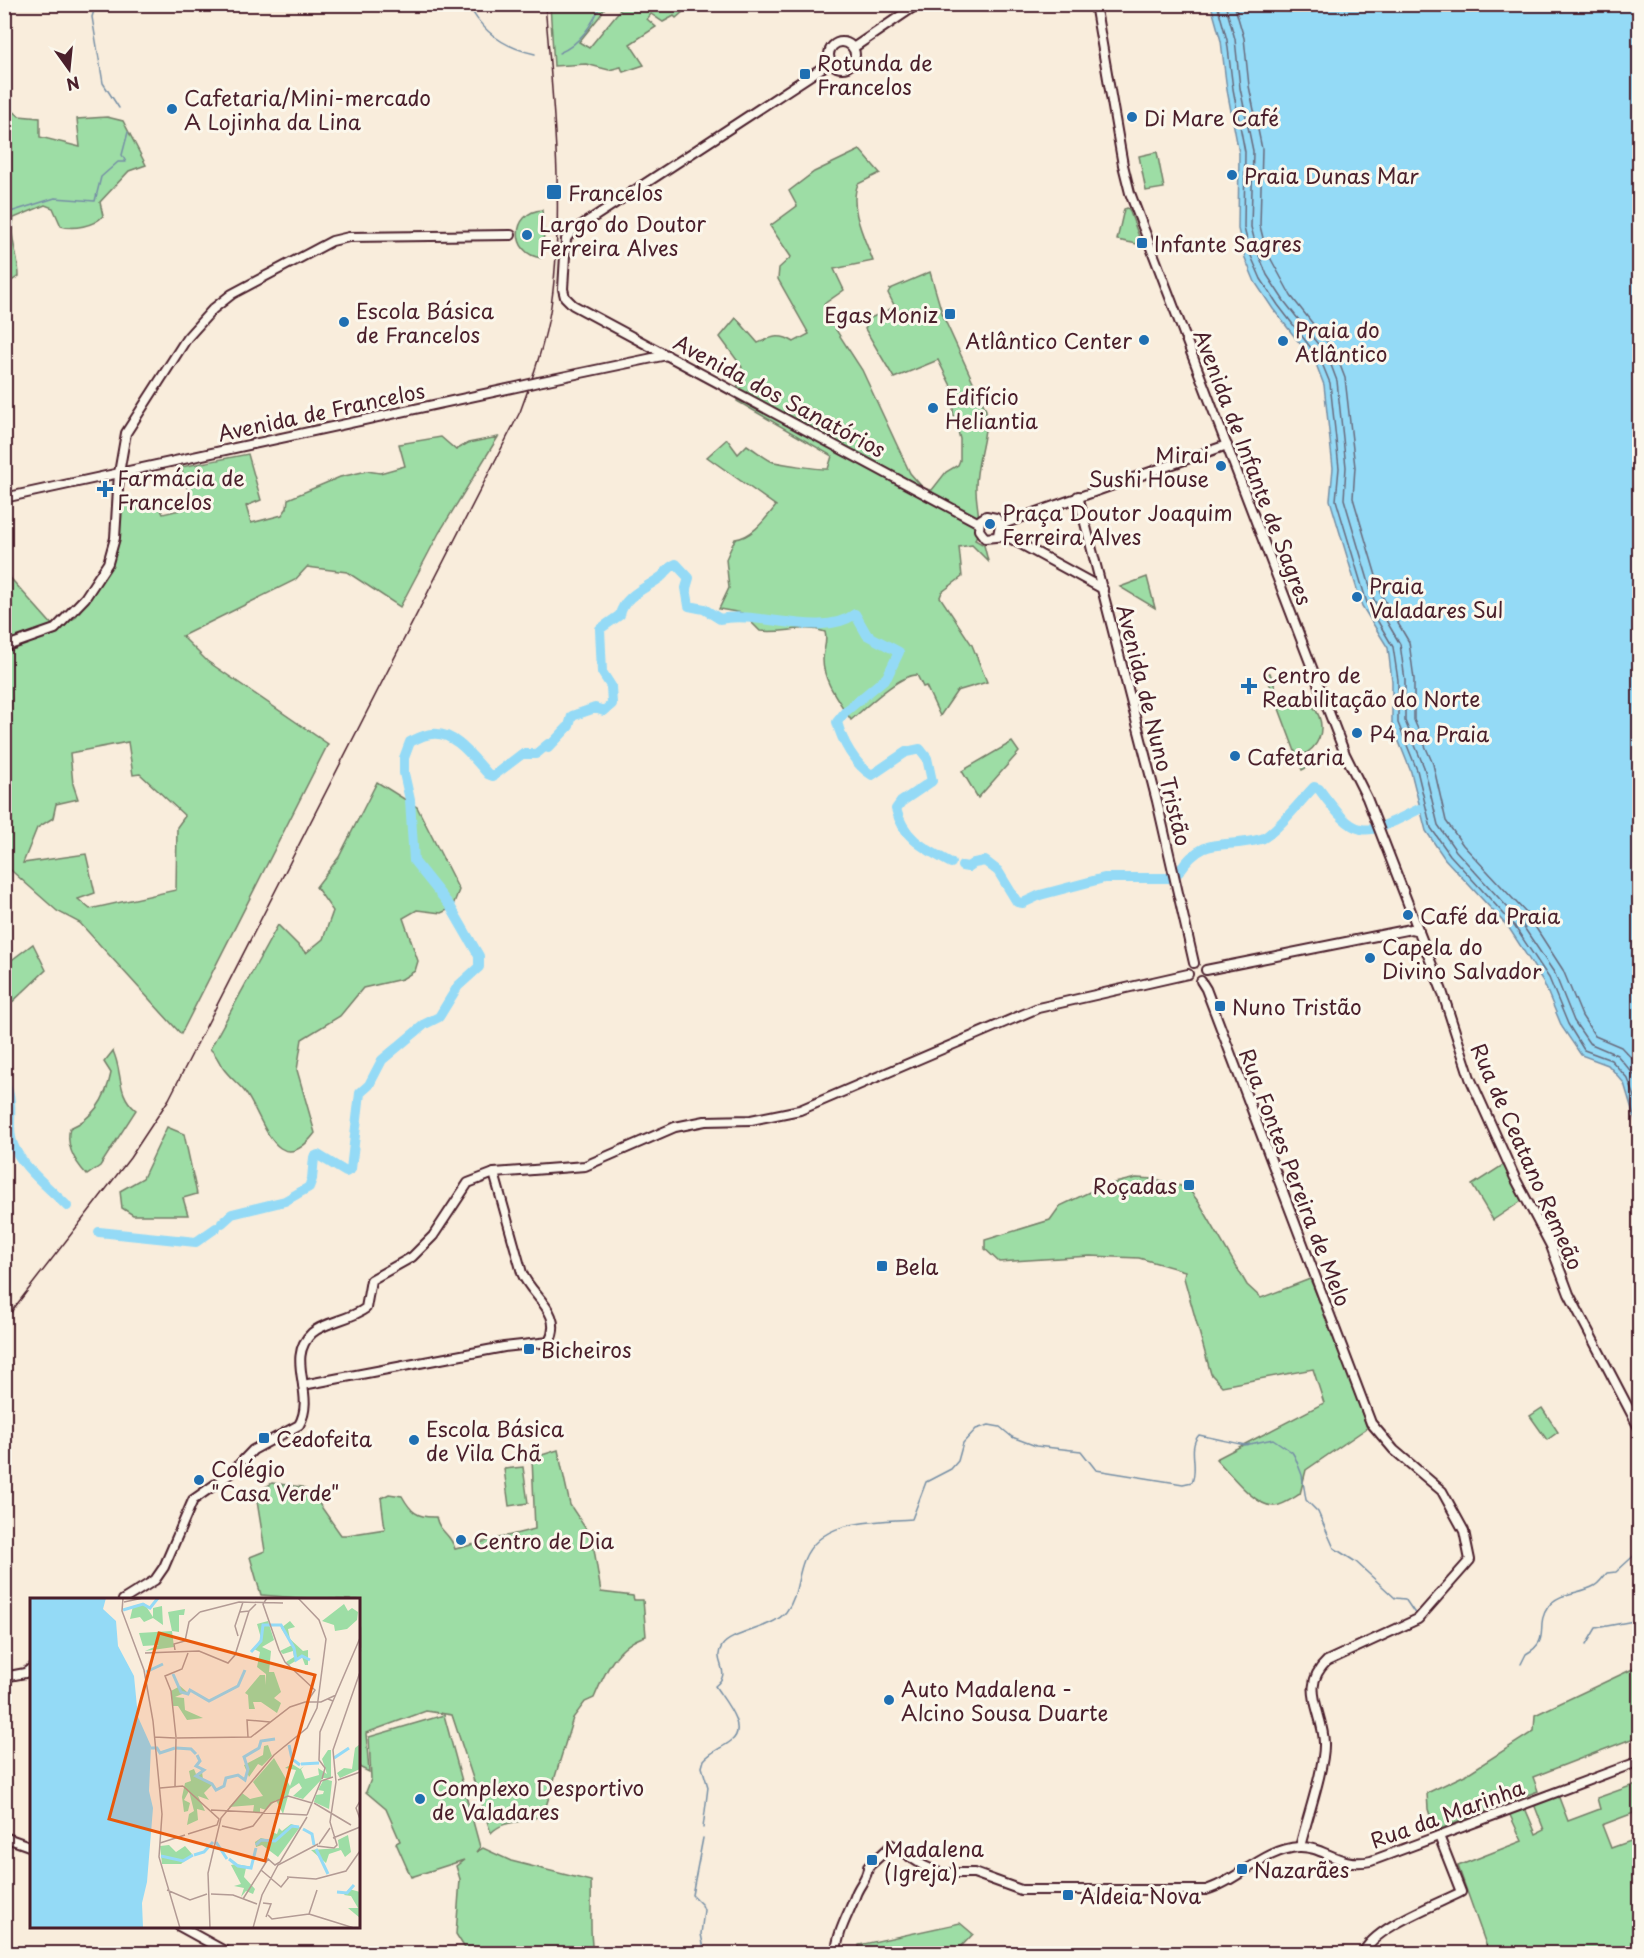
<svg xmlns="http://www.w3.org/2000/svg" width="1644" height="1958" viewBox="0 0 1644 1958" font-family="'Playpen Sans',sans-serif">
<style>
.green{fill:#9ddda5;stroke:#747e68;stroke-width:1.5;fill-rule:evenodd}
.water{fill:#94daf6;stroke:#768fa5;stroke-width:1.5}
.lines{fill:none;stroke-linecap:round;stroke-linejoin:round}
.shore{stroke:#686a7c;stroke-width:1.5}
.stream{stroke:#768fa5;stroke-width:1.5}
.river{stroke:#94daf6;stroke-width:10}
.secondary-casing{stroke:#4a1f2b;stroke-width:12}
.secondary{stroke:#fbf7ec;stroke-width:8}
.rail{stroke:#4a1f2b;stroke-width:1.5}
.secondary-bridge-casing{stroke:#4a1f2b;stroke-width:12;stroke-linecap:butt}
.secondary-bridge{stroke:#fbf7ec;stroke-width:8}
.poi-dot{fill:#1f6fb2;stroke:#fbf7ec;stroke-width:2}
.labels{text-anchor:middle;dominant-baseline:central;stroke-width:6;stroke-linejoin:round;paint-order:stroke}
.poi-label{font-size:21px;fill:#4a1f2b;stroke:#fbf7ec;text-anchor:start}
.street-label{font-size:21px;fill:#4a1f2b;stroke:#fbf7ec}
.inset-river{fill:none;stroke:#94daf6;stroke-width:3}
.inset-road{fill:none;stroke:#b39b95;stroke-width:1.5}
.view{fill:#e8590c;fill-opacity:0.15;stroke:#e8590c;stroke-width:3}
.inset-edge{fill:none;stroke:#4a1f2b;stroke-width:3}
</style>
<rect width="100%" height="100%" fill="#f9eddc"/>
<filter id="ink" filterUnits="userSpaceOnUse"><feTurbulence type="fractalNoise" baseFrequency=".0167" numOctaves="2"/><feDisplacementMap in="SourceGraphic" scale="12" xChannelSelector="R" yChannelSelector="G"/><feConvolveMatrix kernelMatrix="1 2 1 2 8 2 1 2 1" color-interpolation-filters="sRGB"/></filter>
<g filter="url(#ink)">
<g class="green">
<path d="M550,5H606L600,16L579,42L589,48L624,5H691L676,18L674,16L663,22L651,14L647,19L656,27L630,44L644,65L623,72L621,67L609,70L586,64L554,66Z"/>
<path d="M5,109H11L19,116L40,118V137L80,147L77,119L107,117L123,121L146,165L129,171L100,202L103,216C94,226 73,230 61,226L53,208L45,205L14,218C8,237 19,256 19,276L10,282L11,302L5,305Z"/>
<path d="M860,150L880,173L858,184C848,207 865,239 873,261L834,269L844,290L824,304L836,330L862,370L910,473L924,489L932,490L946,472L958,465L960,460V439L953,412L954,392L938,360L894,378L865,329L868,322L866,320L895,307L888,293L890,289L930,272L943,316L986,410C988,437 975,463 976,489C976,508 983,522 975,540L984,545L988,561L972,545L959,547L962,577L942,592L940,597L972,645L987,682L957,691L940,716L926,686L923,687L917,675C900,674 865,708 851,720C840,702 823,682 823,660C823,649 828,643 825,632C803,624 785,634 760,631L742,613L719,609L729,588L726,559L735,539C752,538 766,518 776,506L707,457L727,439L738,454L747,445C755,450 763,457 771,461C776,463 821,470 828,469L832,456L737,401L738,384L736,382L742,367L720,337L736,318L758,343C772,337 780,333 794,342L809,334L778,279L779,268L791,257L770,226L797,206L789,191L814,172Z"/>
<path d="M1157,152L1164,188L1146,191L1139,156Z"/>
<path d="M1127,208L1129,209L1142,245L1117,240L1124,209Z"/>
<path d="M542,210L544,234L541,258C510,254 511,212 542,210Z"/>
<path d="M441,437L456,450L468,443L498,437L439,533L400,607L347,572L307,567L295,580L182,636L207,661L328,744L181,1034L80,923L57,911L5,865V572L55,628L75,618L113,564L123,502L155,498L163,514L193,507L181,467L248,454L261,500L246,506L251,523L282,515L287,508L288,499L340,477L367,471L380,473L405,466L399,444ZM128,742L133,775L140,774L185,816L177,827L176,890L90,909L78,899L95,893L86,854L23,863L37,828L53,818L56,804L78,799L73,784L70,753Z"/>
<path d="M1147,577L1148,581L1155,608L1120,587Z"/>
<path d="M1270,673L1279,698C1318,686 1339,739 1301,756L1306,768L1302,770L1266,674Z"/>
<path d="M1012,742L1019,752L978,798L962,771Z"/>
<path d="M377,782L417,807L459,890L452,908L441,913L417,910L403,918L418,961L415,971L402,979L363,988L340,1016L302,1039L297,1070L315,1133C277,1183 263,1116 245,1092C239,1084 229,1077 223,1068C218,1061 217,1055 210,1049L278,925L306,953L323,939L333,911L316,887L339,857Z"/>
<path d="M33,944L46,970L5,1009V965Z"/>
<path d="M113,1051C123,1072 116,1094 136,1110L100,1166L87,1175C75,1162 65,1146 70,1128C94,1118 106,1099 111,1073L104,1062Z"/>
<path d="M167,1127L184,1134L197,1194L183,1198L188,1215H133L122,1208L120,1191L143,1178Z"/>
<path d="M1503,1165L1523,1200L1493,1220L1472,1185Z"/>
<path d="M1136,1178L1155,1179L1188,1188L1200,1204L1247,1285L1261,1298L1310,1279L1339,1348L1367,1428L1306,1470L1300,1494C1293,1498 1282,1506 1274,1506C1255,1507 1229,1472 1216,1459L1324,1403L1313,1369L1222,1386L1211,1374L1184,1278L1185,1271L1139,1258L1090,1256L999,1262L985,1249V1240L1050,1220L1060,1206L1102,1186Z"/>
<path d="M1542,1408L1558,1432L1547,1440L1530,1416Z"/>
<path d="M558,1450L570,1505L586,1529L594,1549L601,1592L633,1596L634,1600H643L646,1636C617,1644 605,1672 594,1698L585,1702L573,1718L544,1813C530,1825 506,1817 491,1833L452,1715L426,1711L366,1733L369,1772L359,1767L358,1600L311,1599L261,1595L250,1557L265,1551L257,1501L258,1492L272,1483L302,1487L313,1495L341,1535H347L385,1529L381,1498L389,1494L402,1496C411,1512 417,1518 436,1517C440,1534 450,1532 455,1549L535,1529L532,1458Z"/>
<path d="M523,1467L528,1503L509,1506L504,1469Z"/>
<path d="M1639,1666V1736L1533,1777L1538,1791L1435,1831L1428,1809L1427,1793L1467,1774L1534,1731L1535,1715Z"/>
<path d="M444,1715L480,1847L476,1852L483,1848L511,1861L591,1881C592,1906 589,1929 593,1953H468L456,1934L460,1879L456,1866L464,1860L411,1877L396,1843L400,1841L386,1809L366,1792L371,1779L369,1737Z"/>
<path d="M1639,1783V1811L1602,1825L1611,1848L1639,1838V1953H1489L1458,1866L1522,1841L1509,1813L1525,1808L1536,1834L1544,1830L1534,1804L1558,1795L1568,1821L1600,1809L1597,1798Z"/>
<path d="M960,1923L973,1934L955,1953H859V1945Z"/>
</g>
<path class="water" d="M1211,5H1639V1133L1624,1083L1608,1065L1581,1055L1562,1027L1543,981L1509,928L1445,859L1426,831L1411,772L1392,724V681L1388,648L1362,606L1330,500L1333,468L1324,385L1316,364L1273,309L1255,282L1245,258L1238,229L1239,153L1227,90L1221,41Z"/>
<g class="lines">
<g class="shore">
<path d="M1217,4L1227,40L1233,89L1245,152L1244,228L1251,256L1261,279L1278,305L1321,361L1330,383L1339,468L1336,500L1367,603L1393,647L1398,680V723L1417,770L1431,828L1450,855L1513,924L1549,978L1568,1024L1584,1050L1611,1060L1628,1079L1640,1110"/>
<path d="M1225,4L1235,39L1240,88L1253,151L1251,227L1258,253L1267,275L1284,301L1328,357L1337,381L1346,467L1344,499L1374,600L1400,644L1405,680V721L1424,767L1438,825L1456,851L1519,920L1555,974L1574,1021L1589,1043L1617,1055L1635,1076L1640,1087"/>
<path d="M1234,4L1244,38L1249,86L1262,149L1260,226L1266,250L1291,296L1335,352L1345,378L1355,467L1353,498L1382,596L1409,642L1414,679V720L1433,764L1446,821L1463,845L1527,914L1563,970L1582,1016L1595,1036L1621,1047L1640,1067"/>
</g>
<g class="stream">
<path d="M96,4L92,17L103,83L119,108"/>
<path d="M468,4C482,32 505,48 535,54"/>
<path d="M559,53C579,45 593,24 601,4"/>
<path d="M4,214L55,198L95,201L101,177L118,162H126L122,155L128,132"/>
<path d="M1586,1645L1596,1628L1634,1621"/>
<path d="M1521,1664L1526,1654C1552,1640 1534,1626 1548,1607C1558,1592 1580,1594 1594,1586C1599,1584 1603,1577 1607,1573L1616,1572L1640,1550"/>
<path d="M703,1828L708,1787L702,1767L704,1760C712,1751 722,1748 731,1741C749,1728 723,1699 715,1686C734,1672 711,1662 722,1646C731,1632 772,1629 786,1612C798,1596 797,1577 804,1560C821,1518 875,1522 912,1519L926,1482L951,1469L958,1461L963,1443L976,1429L989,1425L1000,1427L1012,1437L1036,1446L1081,1451L1096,1470L1183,1484L1192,1482C1199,1466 1187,1448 1199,1435L1245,1445L1273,1439L1292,1452L1295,1457L1302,1475L1306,1500L1318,1512L1334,1548L1356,1562L1395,1598L1405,1599L1416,1615"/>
<path d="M703,1838L692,1895L702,1905L704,1910L701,1934L705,1954"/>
</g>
<g class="river">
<path d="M962,866L968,867L974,863L985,861L998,871L1017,902L1023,903L1040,895L1104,878H1170"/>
<path d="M1179,872C1205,833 1223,850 1261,839C1273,836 1303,798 1314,787L1319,789C1358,842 1363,837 1419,809"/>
<path d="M4,1082C16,1104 6,1123 12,1142C20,1166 49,1187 67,1206"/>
<path d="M222,1223L232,1214L285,1201L309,1187L312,1179L314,1157L318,1155L346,1172L351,1169L360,1093L369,1085L382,1060L425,1024L439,1017L458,986L479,967V956L450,906L414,861L410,800L404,773V758L410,742C416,739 425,734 432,734C455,731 474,759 488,774L493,776L522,754H536L548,744V748L569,726L572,716L595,708L604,711L612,704L611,686L602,672L600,629L620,615C624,595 647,588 661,577C667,572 668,567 676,564L689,578L686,588L689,606L704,609L720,619C758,610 821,639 855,614L867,635L899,652L887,677L845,712L837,722C842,741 855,765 872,775L906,752L920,749L927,758L932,781L901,802L896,809C904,840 926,849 951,863"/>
<path d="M99,1232L196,1242L216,1228"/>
</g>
<defs>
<g id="secondary">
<path d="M1095,4L1123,165L1130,193L1345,754L1367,798L1442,991L1470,1078L1515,1178L1551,1246L1569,1294L1640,1430"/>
<circle cx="842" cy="55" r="13"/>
<path d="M853,48L918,4"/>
<path d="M831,62L571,232L566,239L563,289L565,297L573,305L979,523"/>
<path d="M538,382L667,355"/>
<path d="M1078,496L1157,801L1194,963"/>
<path d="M4,498L521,386"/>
<path d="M1000,525L1227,445"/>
<path d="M998,535L1000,525L996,518L986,516L980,520L979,530L985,538L1006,536L1103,589"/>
<path d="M4,647L55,629L85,598L108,563L115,538L119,473L126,433L187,338L213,309L232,294L332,241L349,237L511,235"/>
<path d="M1206,970L1411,929L1419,931"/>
<path d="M1201,981L1206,989L1371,1423L1394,1450L1442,1491L1464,1531L1470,1560L1418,1619L1327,1661C1299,1687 1323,1711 1324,1743C1325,1767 1306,1821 1300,1847"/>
<path d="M303,1385L504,1347L549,1342C565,1313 531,1296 522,1273L494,1173"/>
<path d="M123,1600L155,1580L164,1567L193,1500L230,1474L253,1450L299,1425C317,1394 284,1359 312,1333C324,1322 350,1320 366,1308L371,1280L412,1257L433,1236L468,1183L494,1173L585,1166L675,1127L705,1121L751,1120L800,1110L1038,1008L1188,974"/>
<path d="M4,1677L25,1673L32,1668"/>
<path d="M4,1837L32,1847"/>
<path d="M179,1926L230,1954"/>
<path d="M836,1954C837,1931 849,1914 856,1894C860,1884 868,1877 868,1867L892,1845L924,1866L940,1873H974L1021,1890H1206C1238,1881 1264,1849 1299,1847C1324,1846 1338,1868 1371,1861L1640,1761"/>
<path d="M1363,1954C1372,1928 1436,1905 1461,1892L1439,1836"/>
</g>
</defs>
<use href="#secondary" class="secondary-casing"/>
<use href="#secondary" class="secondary"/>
<path class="rail" d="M4,1321L130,1158L169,1099L520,412C533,377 545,343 551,306C565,209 553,102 545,4"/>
<defs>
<path id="secondary-bridge" d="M521,386L538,382"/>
</defs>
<use href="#secondary-bridge" class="secondary-bridge-casing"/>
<use href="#secondary-bridge" class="secondary-bridge"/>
</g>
</g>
<g class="poi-dot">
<rect x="799" y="68" width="12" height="12" rx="3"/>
<circle cx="172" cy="109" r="6"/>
<circle cx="1132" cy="117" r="6"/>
<circle cx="1232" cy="175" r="6"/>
<rect x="546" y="184" width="16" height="16" rx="3"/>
<circle cx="527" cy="235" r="6"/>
<rect x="1136" y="237" width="12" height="12" rx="3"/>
<rect x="944" y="308" width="12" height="12" rx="3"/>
<circle cx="344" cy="322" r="6"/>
<circle cx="1144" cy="340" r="6"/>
<circle cx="1283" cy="341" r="6"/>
<circle cx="933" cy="408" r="6"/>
<circle cx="1221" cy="466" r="6"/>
<path d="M102 480h6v6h6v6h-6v6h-6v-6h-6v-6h6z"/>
<circle cx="990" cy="524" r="6"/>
<circle cx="1357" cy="597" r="6"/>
<path d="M1246 677h6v6h6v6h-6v6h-6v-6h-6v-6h6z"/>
<circle cx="1357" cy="733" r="6"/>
<circle cx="1235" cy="756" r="6"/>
<circle cx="1408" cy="915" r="6"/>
<circle cx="1370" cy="958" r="6"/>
<rect x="1214" y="1000" width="12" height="12" rx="3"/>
<rect x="1183" y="1179" width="12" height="12" rx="3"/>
<rect x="876" y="1260" width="12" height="12" rx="3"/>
<rect x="523" y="1343" width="12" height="12" rx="3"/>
<rect x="258" y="1432" width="12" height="12" rx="3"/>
<circle cx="414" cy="1440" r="6"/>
<circle cx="199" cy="1480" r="6"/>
<circle cx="461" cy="1540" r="6"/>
<circle cx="889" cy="1700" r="6"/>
<circle cx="420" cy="1799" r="6"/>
<rect x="866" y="1854" width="12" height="12" rx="3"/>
<rect x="1236" y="1863" width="12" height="12" rx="3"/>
<rect x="1062" y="1889" width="12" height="12" rx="3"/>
</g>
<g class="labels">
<g class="poi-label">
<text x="817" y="62">Rotunda de<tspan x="817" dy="24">Francelos</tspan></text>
<text x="184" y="97">Cafetaria/Mini-mercado<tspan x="184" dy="24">A Lojinha da Lina</tspan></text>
<text x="1144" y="117">Di Mare Café</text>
<text x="1244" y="175">Praia Dunas Mar</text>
<text x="568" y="192">Francelos</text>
<text x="539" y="223">Largo do Doutor<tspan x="539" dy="24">Ferreira Alves</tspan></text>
<text x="1154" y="243">Infante Sagres</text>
<text x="356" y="310">Escola Básica<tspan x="356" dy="24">de Francelos</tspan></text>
<text x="938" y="314" text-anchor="end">Egas Moniz</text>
<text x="1295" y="329">Praia do<tspan x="1295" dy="24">Atlântico</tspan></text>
<text x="1132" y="340" text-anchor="end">Atlântico Center</text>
<text x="945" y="396">Edifício<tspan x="945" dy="24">Heliantia</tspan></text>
<text x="1209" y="454" text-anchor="end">Mirai<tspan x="1209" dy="24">Sushi House</tspan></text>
<text x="117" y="477">Farmácia de<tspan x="117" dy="24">Francelos</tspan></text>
<text x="1002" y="512">Praça Doutor Joaquim<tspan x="1002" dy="24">Ferreira Alves</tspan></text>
<text x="1369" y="585">Praia<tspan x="1369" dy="24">Valadares Sul</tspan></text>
<text x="1262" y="674">Centro de<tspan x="1262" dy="24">Reabilitação do Norte</tspan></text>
<text x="1369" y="733">P4 na Praia</text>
<text x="1247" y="756">Cafetaria</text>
<text x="1420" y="915">Café da Praia</text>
<text x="1382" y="946">Capela do<tspan x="1382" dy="24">Divino Salvador</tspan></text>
<text x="1232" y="1006">Nuno Tristão</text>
<text x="1177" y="1185" text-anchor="end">Roçadas</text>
<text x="894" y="1266">Bela</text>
<text x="541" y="1349">Bicheiros</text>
<text x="426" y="1428">Escola Básica<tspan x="426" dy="24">de Vila Chã</tspan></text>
<text x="276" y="1438">Cedofeita</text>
<text x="211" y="1468">Colégio<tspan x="211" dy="24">"Casa Verde"</tspan></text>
<text x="473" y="1540">Centro de Dia</text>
<text x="901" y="1688">Auto Madalena -<tspan x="901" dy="24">Alcino Sousa Duarte</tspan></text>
<text x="432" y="1787">Complexo Desportivo<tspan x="432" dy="24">de Valadares</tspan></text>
<text x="884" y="1848">Madalena<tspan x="884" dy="24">(Igreja)</tspan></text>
<text x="1254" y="1869">Nazarães</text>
<text x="1080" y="1895">Aldeia Nova</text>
</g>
<g class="street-label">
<text transform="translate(780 395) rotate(28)">Avenida dos Sanatórios</text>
<text transform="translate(321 411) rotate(-12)">Avenida de Francelos</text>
<text transform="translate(1254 467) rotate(69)">Avenida de Infante de Sagres</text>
<text transform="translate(1155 725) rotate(76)">Avenida de Nuno Tristão</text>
<text transform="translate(1528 1156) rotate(66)">Rua de Ceatano Remeão</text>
<text transform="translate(1296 1177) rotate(69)">Rua Fontes Pereira de Melo</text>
<text transform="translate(1447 1813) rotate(-20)">Rua da Marinha</text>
</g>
</g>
<g transform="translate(30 1598)">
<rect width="330" height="330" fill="#f9eddc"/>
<path d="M114,5L123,19V10L132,8L133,27L123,20L114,24L110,19L100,21L103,8ZM314,6L318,13L322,10L328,14L327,22L317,31L305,33L304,27L292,23ZM155,11L154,17H149V34L142,33L144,49L115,53L129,47L113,48L109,35L142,33L138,14ZM238,23L244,42L232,49L241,53L239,74H244L251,94L244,100L251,105L247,115L231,104H223L225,111H219L218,97L215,95L230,77H235L236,87V76L227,69L230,54L224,51L231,40L227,26ZM260,23L265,29L258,31L260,41L273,53L278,52V67H275L272,59L259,67L256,64L264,59L263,53L253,56L250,53L262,47L251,30ZM150,88L157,94L145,99L154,100L155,112L173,120L157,122L148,108H143L141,93ZM330,146V171L310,180L307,175L314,170L322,171L325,150ZM238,147L242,158L232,168L228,166L219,179L214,167L233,157L234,148ZM298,152H301V180H293L273,201L263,198L272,190L269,185L260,191L253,216L246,202L236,212L230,210V214H223L224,207L199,209L212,195L220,201L233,198L223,184L244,160L260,188L266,172L255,170L262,166L270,171L274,168L271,171L275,181L289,177L288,170L297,176L292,161ZM164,171L166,176L172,173L173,182L182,187L174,195L179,202L168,198L175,213L167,211L168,222L157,227L159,216L164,213L159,193L154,202L160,205L158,213L154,214L152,199L155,185L161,183L159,173ZM294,181L302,183L299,211L284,204L286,197L293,196L294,193L288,192ZM261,226L270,229L248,259L232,247L226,249L225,244L231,240L239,242L242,234L247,236L249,230L252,233ZM318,237L321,254L315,259L311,252L299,256L296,265L281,252L309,250L308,242ZM139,247L146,254L155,248L162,256L151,266H132L130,248ZM206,266L222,269L216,270L214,279L225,291L223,296L216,293L211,299L214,290L204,288L211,286L201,267ZM319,291L330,294V320L318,310H328L321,298L314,297Z" fill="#9ddda5"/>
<path d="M0,0H76L73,11L86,23L88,48L104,78L108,119L121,148L119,193L123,210L117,284L112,305L113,330H0Z" fill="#94daf6"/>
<path class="inset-river" d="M93,12L113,6L120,10L128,0M221,54L231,43L233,27H251L264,50L266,62L272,58L280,62M116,74L133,66M143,76L151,94L158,96L160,92L179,103L208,88L215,72M259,147L262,161L270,167M121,150H127L130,155L145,150M146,150L161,151L166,156M167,157L170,163L166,168L174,172L166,178L182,186L186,192L194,188L196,180L208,177L215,182L218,171L214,159L229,150L231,143L245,141M304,160L319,150M271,166L289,165M273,231L282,236L284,247M186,244L197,261M226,247L231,242L245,243L262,228L269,229M286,251L298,276M164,257L174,254L183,244M131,258L153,263L163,257M199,261L208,268L221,270L226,250M307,294L317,295L324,287"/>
<path class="inset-road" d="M93,0L92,13L114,72L123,123L132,216L129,259L150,330M237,0L233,6L249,52L255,64L285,92L277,104M94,4L113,0M170,14L209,4L253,5M210,14L219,13L226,6M208,38L205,28L213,4M145,52L144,46L155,43L159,24L170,14M115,55L169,53L198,65L205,57L219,13M298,101L303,103L330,40M124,139L145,140M146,139L141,93L135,78L152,71L158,55M218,139L217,122L240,124M145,140L221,139L260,109L275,104H291L306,97M292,181L295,170L289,162L290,134L303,103M308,182L330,174M145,188L146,141M153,188L189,221L187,227L158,236M130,190L153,188M330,203L326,210L330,221M284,205L321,227M181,212L277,217M277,217L291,183L303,179M192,228L210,232L223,228L241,205L258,198L282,205M303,240L330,229M130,245L155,237M289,246L300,230M287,248L304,250L307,247L300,224L306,184L303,152L330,74M231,272L251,289L259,279M257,279L286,281L316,273L330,253M137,292L160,302L177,296M181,296L203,297L227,306M213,301L238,261L245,267L250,264L277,219M233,305L241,306L236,319M279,316L324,330M279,316L287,292M238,317L242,321L279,316M180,330L178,275L191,220L244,157L277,130L287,110L296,41L289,22L268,0M223,330L232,297L248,267L288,246"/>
<path class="view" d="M129,35L285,77L235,263L79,221Z"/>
<rect width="330" height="330" class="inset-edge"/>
</g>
<rect width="1644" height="1958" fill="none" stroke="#fbf7ec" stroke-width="24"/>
<rect x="12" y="12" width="1620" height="1934" fill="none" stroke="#4a1f2b" stroke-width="2" filter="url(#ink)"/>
<g transform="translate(69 69) rotate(165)" stroke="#fbf7ec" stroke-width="4.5" paint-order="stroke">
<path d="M0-4.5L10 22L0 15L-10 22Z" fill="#4a1f2b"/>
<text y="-9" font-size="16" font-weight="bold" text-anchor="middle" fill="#4a1f2b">N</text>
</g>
</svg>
